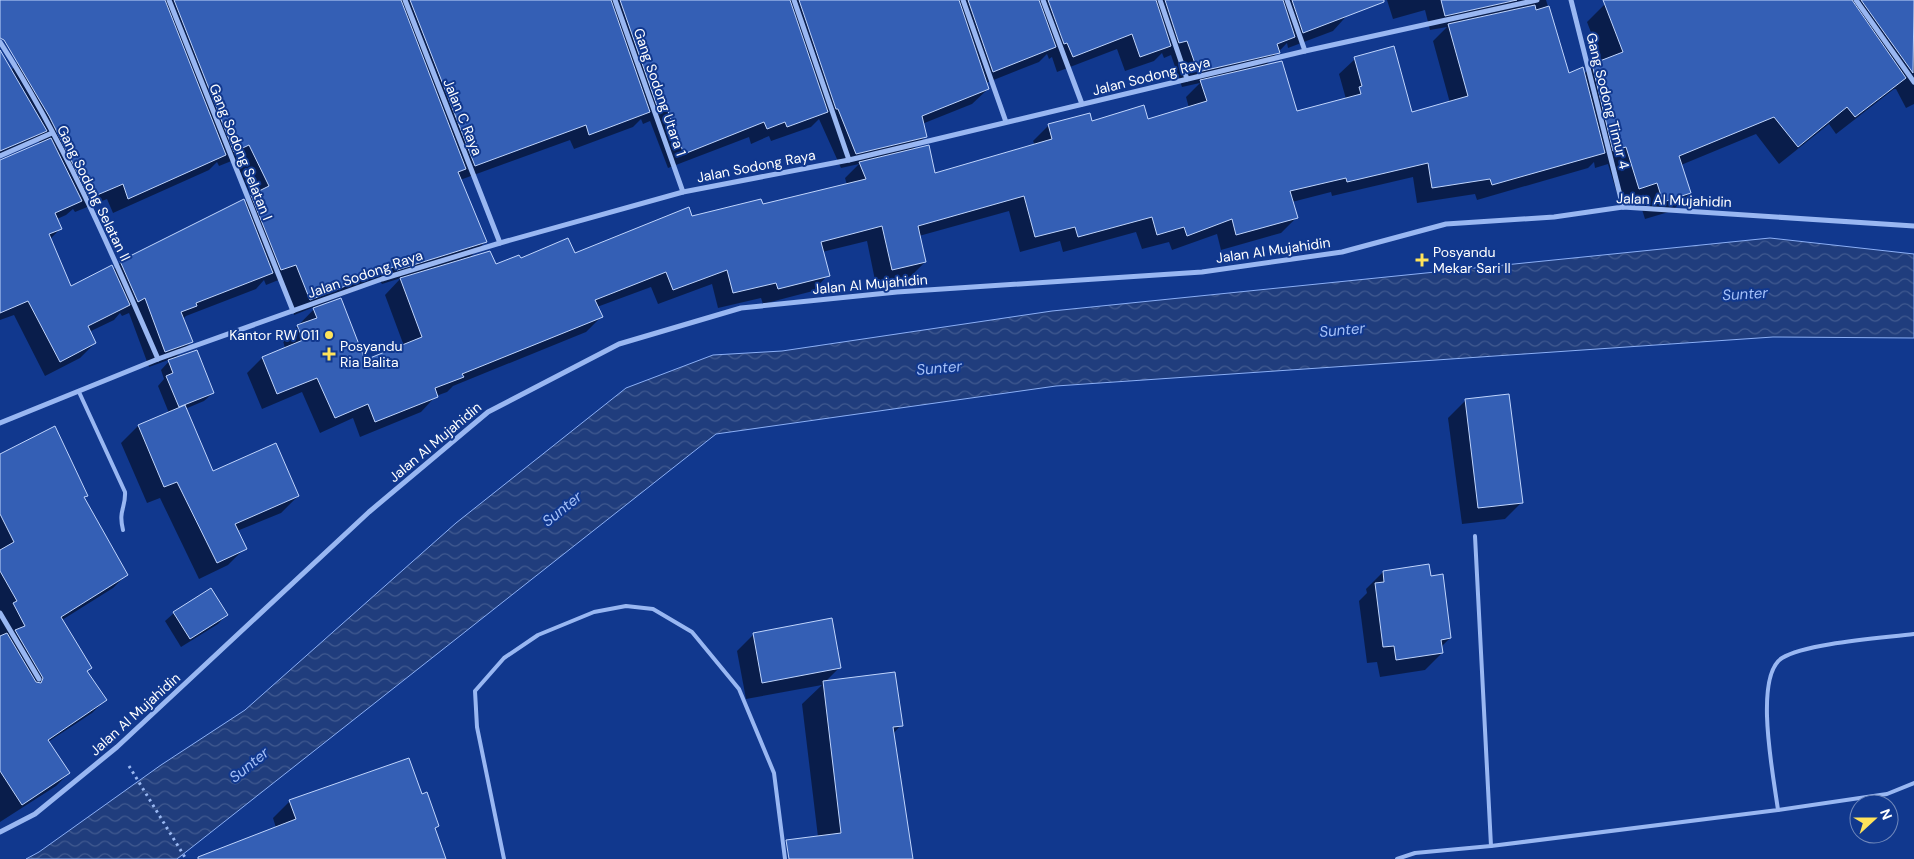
<svg xmlns="http://www.w3.org/2000/svg" width="1914" height="859" viewBox="0 0 1914 859" font-family="'DM Sans',sans-serif">
<style>
.water{fill:url(#water-waves);stroke:#8baff6}
.shadow{fill:#0007;fill-rule:evenodd}
.building{fill:#345fb5;stroke:#c0d5fd}
.lines{fill:none;stroke-linecap:round;stroke-linejoin:round}
.path{stroke:#99b7f2;stroke-width:3;stroke-dasharray:2.5 4;stroke-linecap:butt}
.lane{stroke:#99b7f2;stroke-width:4}
.street{stroke:#99b7f2;stroke-width:5}
.poi-dot{fill:#ffe35a;stroke:#11388e;stroke-width:2}
.labels{text-anchor:middle;dominant-baseline:central;stroke-width:4;stroke-linejoin:round;paint-order:stroke}
.street-label{font-size:14px;fill:#fff;stroke:#11388e}
.poi-label{font-size:14px;fill:#fff;stroke:#11388e;text-anchor:start}
.water-label{font-size:15px;font-style:italic;fill:#a5c1f9;stroke:#11388e}
</style>
<defs>
<pattern id="water-waves" width="16" height="10" patternUnits="userSpaceOnUse" patternTransform="scale(1.25)"><rect width="16" height="10" fill="#203d7d"/><path d="M0 5q4-4 8 0t8 0" fill="none" stroke="#415a90"/></pattern>
</defs>
<rect width="100%" height="100%" fill="#11388e"/>
<path class="water" d="M1770,238L1914,254V338L1773,337L1056,386L716,434L177,859H26L39,852L161,765L245,710L456,523L626,388L713,355L782,351L1052,311Z"/>
<g class="shadow">
<path d="M21,0H1361L1333,31L1288,48L1287,43L1264,67L1296,112L1346,99L1339,74L1355,59L1411,113L1450,103L1433,41L1447,27L1430,30L1425,10L1393,19L1387,0H1546L1568,74H1584L1592,65L1602,61L1587,22L1605,4L1615,0H1909L1914,7V104L1906,108L1896,89H1894L1836,134L1829,124L1779,164L1756,134L1681,165L1690,193L1672,211L1645,219L1639,200L1621,206L1608,164L1595,168L1594,162L1588,168L1477,200L1475,194L1417,203L1413,177L1332,196L1331,192L1292,202L1296,218L1281,233L1221,250L1217,234L1172,250L1169,242L1142,249L1136,232L1063,252L1060,241L1020,252L1009,211L919,236L925,262L910,277L876,285L867,241L822,252L828,275L813,291L763,304L761,298L718,308L712,284L658,304L651,287L597,307L601,317L586,332L453,386L447,392L436,396L421,412L360,437L353,418L320,433L302,392L262,409L247,373L262,358L285,348L283,341L317,306L365,362L404,346L385,295L401,278L382,284L380,281L294,315L281,279L266,285L264,280L256,289L186,316L183,319L192,341L174,359L213,393L204,401L185,409L212,472L298,496L281,513L237,531L245,548L228,565L199,579L160,498L147,503L121,443L138,426L169,413L158,386L164,379L161,370L171,359L149,367L129,313L122,316L120,313L114,320L89,332L95,343L80,358L45,376L14,315L0,320V161L40,144L37,138L31,145L0,158V74L11,70L18,63ZM1117,49L1125,71L1154,61L1162,53L1164,58L1171,55L1182,87L1200,83L1186,97L1189,108L1147,121L1049,125L1033,141L1035,145L934,174L911,151L925,137L922,124L972,104L988,89L986,83L1039,62L1047,54L1049,59L1052,57L1057,72ZM641,119L643,124L650,121L668,168L749,137L751,144L769,136L771,141L811,127L819,119L841,168L859,164L845,178L847,185L762,206L691,217L574,254L520,260L495,266L469,258L485,242L460,180L570,140L574,149L633,127ZM234,160L251,196L244,204L243,200L121,262L113,270L70,288L50,239L61,228L57,219L66,215L73,209L75,212L107,199L113,213L209,170L217,162L219,166Z"/>
<path d="M1508,395L1522,502L1505,519L1462,524L1448,418L1465,401Z"/>
<path d="M0,459L86,495L83,498L126,575L113,588L62,620L90,668L86,672L105,700L92,713L48,742L69,773L56,786L0,822Z"/>
<path d="M1383,572L1430,578L1450,638L1441,647L1442,653L1425,670L1380,677L1377,662L1367,663L1359,601L1367,593L1366,589Z"/>
<path d="M174,613L226,615L218,624L181,647L165,621Z"/>
<path d="M754,634L840,667L825,682L901,725L893,734L912,859H796L818,837L802,704L822,685L746,699L737,651Z"/>
<path d="M421,796L437,826L434,829L445,859H199L276,828L273,818L290,801Z"/>
</g>
<g class="building">
<path d="M0,0H165L226,155L128,199L123,184L90,198L49,116L4,40L0,38Z"/>
<path d="M174,0H401L466,169L458,172L487,242L397,270L396,266L310,300L296,265L281,270L251,195L269,186L249,145L234,152Z"/>
<path d="M410,0H611L650,112L589,135L586,125L475,166Z"/>
<path d="M620,0H790L828,112L787,127L785,122L767,129L764,122L684,154L666,106L658,109Z"/>
<path d="M799,0H959L989,89L922,116L927,137L856,154L838,109H836Z"/>
<path d="M968,0H1039L1056,47L993,72Z"/>
<path d="M1048,0H1156L1171,46L1140,57L1132,34L1073,57L1067,43L1064,44Z"/>
<path d="M1165,0H1283L1295,37L1277,44L1280,53L1198,72L1187,41L1179,43Z"/>
<path d="M1292,0H1384V2L1303,33Z"/>
<path d="M1441,0H1517L1445,16Z"/>
<path d="M1603,0H1852L1906,78L1855,117L1847,107L1798,147L1774,117L1679,156L1691,193L1663,202L1657,183L1639,189L1626,147L1613,151L1592,64L1623,52Z"/>
<path d="M1861,0H1914L1913,73Z"/>
<path d="M1535,5L1536,10L1549,6L1569,73L1583,67L1605,153L1492,185L1490,179L1432,188L1428,163L1347,182L1346,178L1290,191L1298,218L1236,235L1232,219L1187,236L1184,227L1157,235L1152,217L1078,237L1075,227L1035,237L1024,196L918,226L926,262L892,270L882,226L821,242L830,276L778,289L776,283L733,293L727,270L673,290L666,272L595,300L603,317L462,374L464,377L435,388L438,397L375,422L368,404L335,418L317,378L277,394L262,357L303,340L297,325L317,318L313,308L341,298L365,360L422,337L400,278L490,251L496,264L519,255L521,258L568,238L575,253L689,207L692,216L761,199L763,204L866,179L859,162L929,145L935,173L1052,139L1048,124L1090,113L1092,121L1144,105L1148,119L1207,101L1200,80L1282,61L1297,111L1361,94L1359,87L1362,86L1354,57L1394,46L1412,112L1468,96L1448,24Z"/>
<path d="M0,50L47,131L0,151Z"/>
<path d="M51,138L82,201L55,213L62,229L49,234L71,286L112,265L130,305L88,326L96,343L60,362L28,301L0,313V160Z"/>
<path d="M244,199L273,273L196,303L197,306L181,312L193,342L165,352L145,298L138,302L120,261Z"/>
<path d="M197,350L214,393L179,407L166,376L173,373L168,360Z"/>
<path d="M1509,394L1523,503L1478,508L1465,399Z"/>
<path d="M185,405L213,471L276,443L299,496L235,524L247,549L217,563L177,482L164,487L138,425Z"/>
<path d="M55,426L88,496L84,497L128,575L61,617L92,668L87,671L107,700L48,740L70,773L22,805L0,771V636L7,633L36,682L41,683L43,678L15,630L25,626L13,603L17,601L0,571V550L14,542L0,514V454Z"/>
<path d="M1429,564L1431,576L1443,574L1451,638L1441,640L1443,653L1396,660L1394,646L1383,647L1375,583L1384,582L1383,571Z"/>
<path d="M211,588L228,615L190,639L173,612Z"/>
<path d="M832,618L841,668L762,683L753,633Z"/>
<path d="M895,672L903,726L893,727L913,859H789L786,840L841,833L823,681Z"/>
<path d="M409,758L422,794L427,792L439,826L435,828L446,859H198V857L296,819L289,800Z"/>
</g>
<g class="lines">
<path class="path" d="M129,766L186,859"/>
<g class="lane">
<path d="M79,392L125,492C126,508 118,510 123,530"/>
<path d="M1475,536L1491,846"/>
<path d="M1778,810L1887,794L1914,783"/>
<path d="M504,859L477,727L475,691L504,658L538,635L594,612L626,606L653,609L692,632L739,689L774,773L785,859"/>
<path d="M1397,859L1415,853L1491,846L1778,810C1774,779 1753,676 1782,658C1806,643 1883,638 1914,634"/>
</g>
<g class="street">
<path d="M169,0L293,311"/>
<path d="M405,0L500,243"/>
<path d="M615,0L683,192"/>
<path d="M794,0L849,160"/>
<path d="M963,0L1006,122"/>
<path d="M1043,0L1082,104"/>
<path d="M1160,0L1187,79"/>
<path d="M1287,0L1305,51"/>
<path d="M1571,0L1623,207"/>
<path d="M1856,0L1914,82"/>
<path d="M0,42C64,141 111,251 158,359"/>
<path d="M0,156L52,133"/>
<path d="M0,423L158,359L382,279L500,243L683,192L849,160L1305,51L1537,0"/>
<path d="M0,613L39,679"/>
<path d="M0,832L35,814L117,747L369,512L488,412L619,344L741,308L897,292L1202,272L1342,252L1446,224L1554,217L1623,207L1914,226"/>
</g>
</g>
<g class="poi-dot">
<path d="M1419.5 252.5h5v5h5v5h-5v5h-5v-5h-5v-5h5z"/>
<circle cx="329" cy="335" r="5"/>
<path d="M326.5 346.5h5v5h5v5h-5v5h-5v-5h-5v-5h5z"/>
</g>
<g class="labels">
<g class="street-label">
<text transform="translate(1151 76) rotate(-14)">Jalan Sodong Raya</text>
<text transform="translate(660 92) rotate(71)">Gang Sodong Utara 1</text>
<text transform="translate(1608 101) rotate(76)">Gang Sodong Timur 4</text>
<text transform="translate(463 117) rotate(68)">Jalan C Raya</text>
<text transform="translate(241 152) rotate(68)">Gang Sodong Selatan I</text>
<text transform="translate(756 166) rotate(-11)">Jalan Sodong Raya</text>
<text transform="translate(94 193) rotate(64)">Gang Sodong Selatan II</text>
<text transform="translate(1674 200) rotate(2)">Jalan Al Mujahidin</text>
<text transform="translate(1273 250) rotate(-8)">Jalan Al Mujahidin</text>
<text transform="translate(365 274) rotate(-19)">Jalan Sodong Raya</text>
<text transform="translate(870 284) rotate(-5)">Jalan Al Mujahidin</text>
<text transform="translate(435 442) rotate(-40)">Jalan Al Mujahidin</text>
<text transform="translate(135 714) rotate(-42)">Jalan Al Mujahidin</text>
</g>
<g class="poi-label">
<text x="1433" y="252">Posyandu<tspan x="1433" dy="16">Mekar Sari II</tspan></text>
<text x="319" y="335" text-anchor="end">Kantor RW 011</text>
<text x="340" y="346">Posyandu<tspan x="340" dy="16">Ria Balita</tspan></text>
</g>
<g class="water-label">
<text transform="translate(1745 294) rotate(-3)">Sunter</text>
<text transform="translate(1342 330) rotate(-5)">Sunter</text>
<text transform="translate(939 368) rotate(-5)">Sunter</text>
<text transform="translate(562 509) rotate(-39)">Sunter</text>
<text transform="translate(249 765) rotate(-39)">Sunter</text>
</g>
</g>
<g transform="translate(1874 819) rotate(69)"><circle r="24" fill="#11388e" stroke="#7088bb"/>
<path d="M0-4L9 19L0 12L-9 19Z" fill="#ffe35a"/>
<text y="-8" font-size="14" font-weight="bold" text-anchor="middle" fill="#ffffff">N</text>
</g>
</svg>
